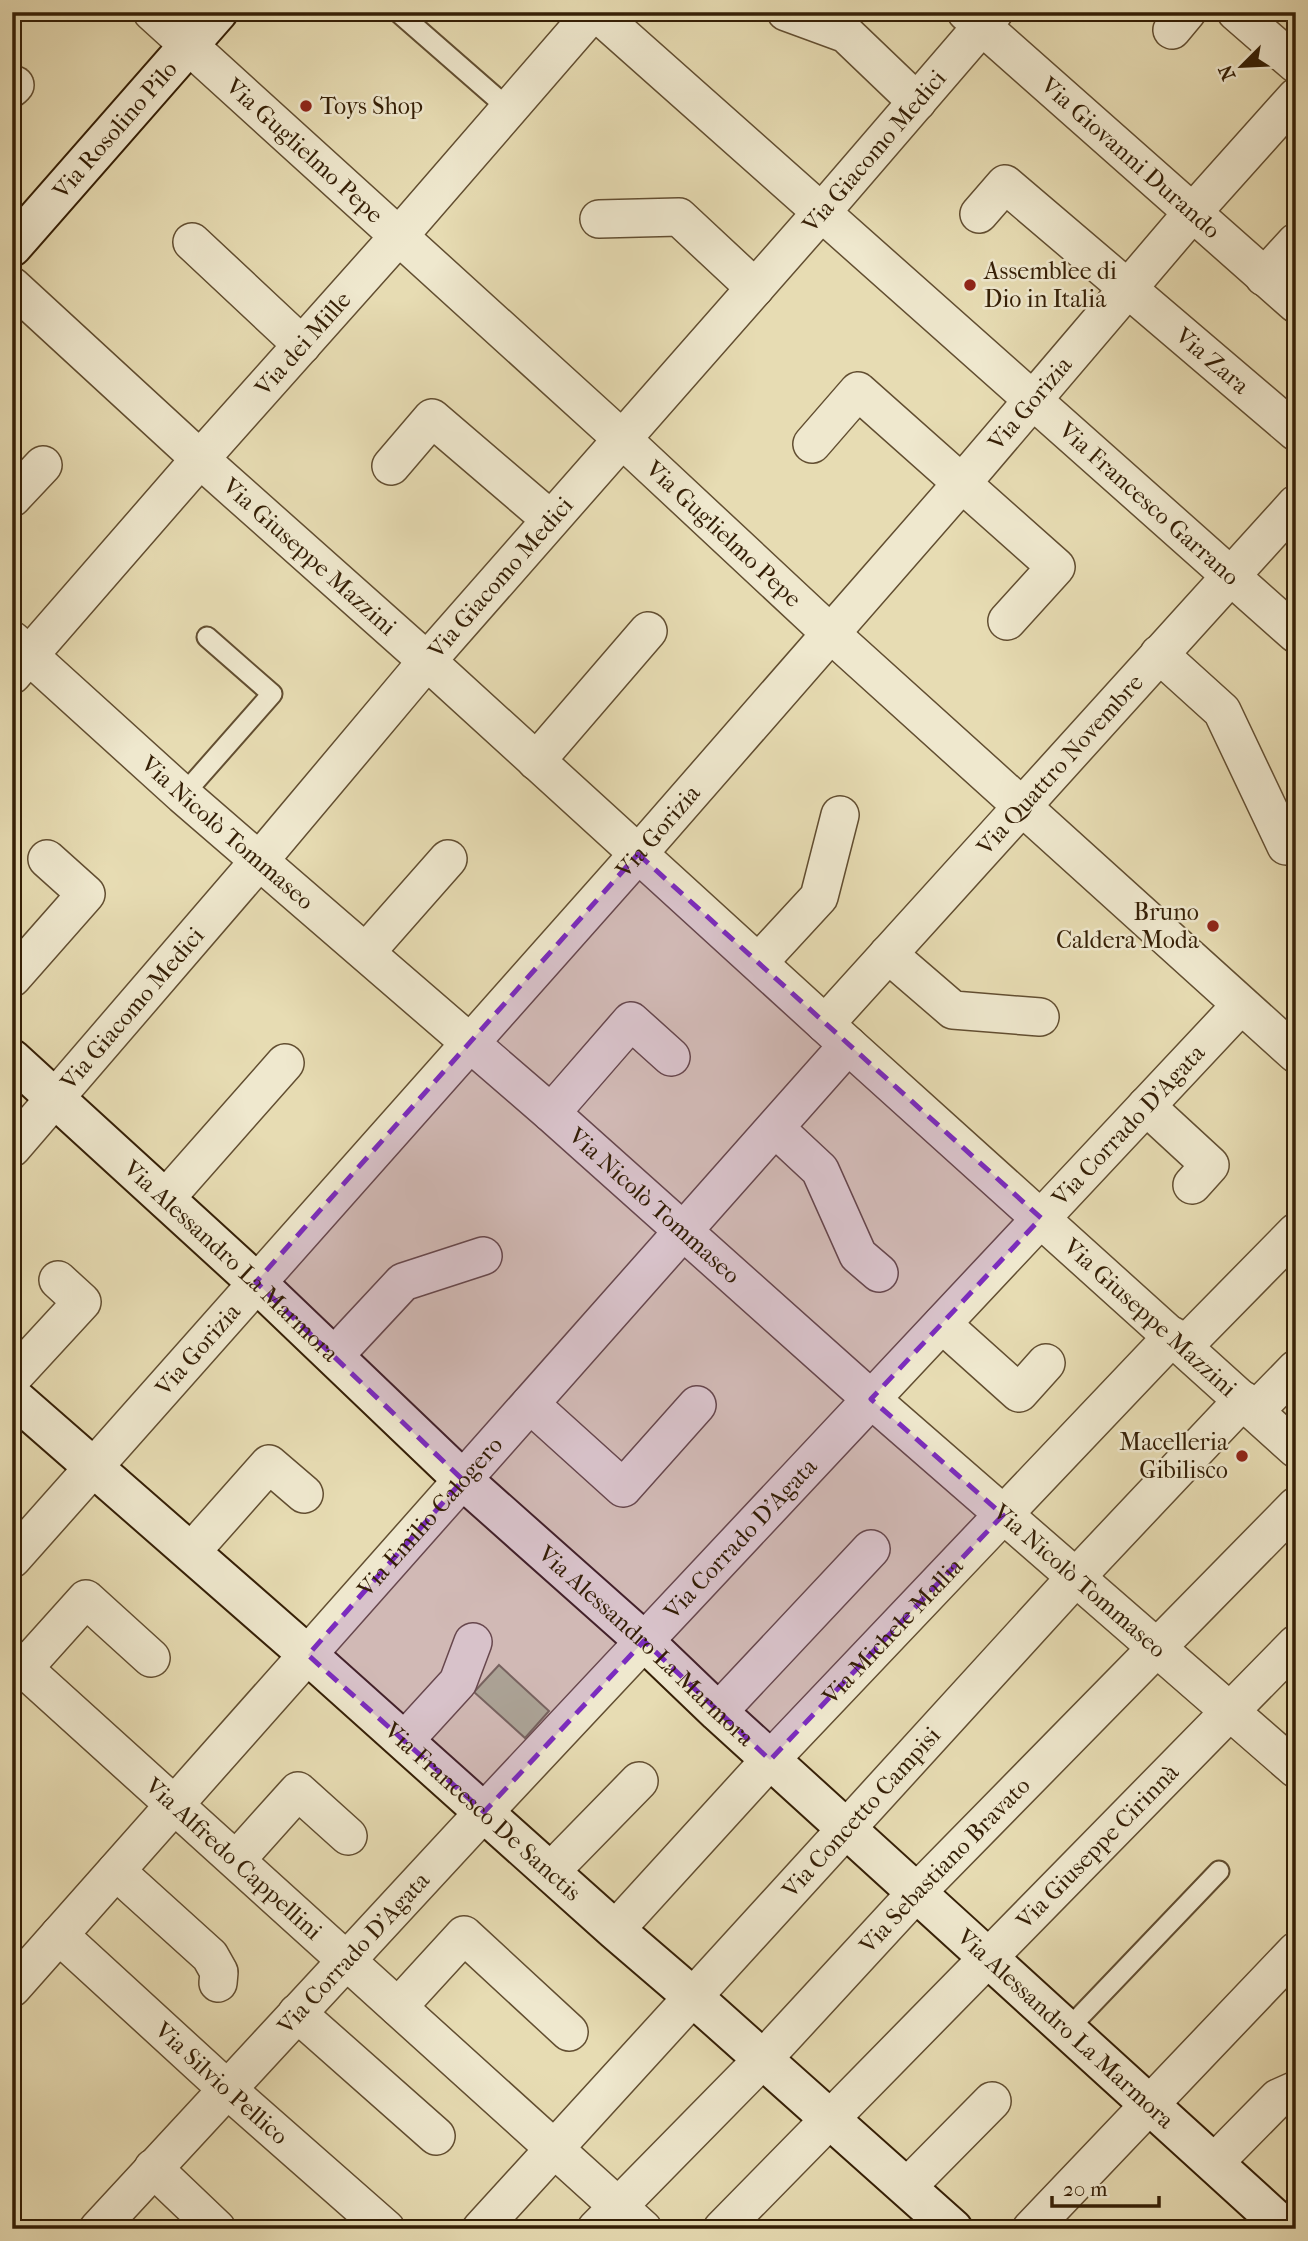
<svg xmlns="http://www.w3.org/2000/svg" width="1308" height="2241" viewBox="0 0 1308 2241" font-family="'IM FELL French Canon',serif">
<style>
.green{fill:#b7c08b;stroke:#767048;stroke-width:2}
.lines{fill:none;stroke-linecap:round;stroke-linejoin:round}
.lane-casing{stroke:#624e31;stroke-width:23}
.street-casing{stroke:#624e31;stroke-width:40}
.secondary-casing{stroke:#351f06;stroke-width:42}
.lane{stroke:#efe8ce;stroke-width:19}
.street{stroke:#efe8ce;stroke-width:37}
.secondary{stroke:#efe8ce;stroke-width:38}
.marked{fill:#7b2cbf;fill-opacity:0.2;stroke:#7b2cbf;stroke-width:5;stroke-dasharray:14 9;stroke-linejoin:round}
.poi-dot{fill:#8f2418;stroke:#efe8ce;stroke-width:2.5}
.labels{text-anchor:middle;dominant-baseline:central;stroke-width:5;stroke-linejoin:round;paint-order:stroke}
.poi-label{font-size:24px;fill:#351f06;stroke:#efe8ce;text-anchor:start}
.street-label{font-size:24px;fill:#351f06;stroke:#efe8ce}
</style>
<rect width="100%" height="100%" fill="#e7dcb3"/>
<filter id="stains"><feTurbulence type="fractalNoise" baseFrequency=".00286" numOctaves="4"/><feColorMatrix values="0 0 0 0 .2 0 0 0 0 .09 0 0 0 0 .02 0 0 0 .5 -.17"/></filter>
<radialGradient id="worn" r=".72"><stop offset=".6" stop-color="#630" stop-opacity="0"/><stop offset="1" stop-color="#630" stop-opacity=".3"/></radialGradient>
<path class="green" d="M499,1665L549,1711L525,1738L474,1692Z"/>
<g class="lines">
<defs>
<g id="lane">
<path d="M398,12L509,109"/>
<path d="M183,795L272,694L207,637"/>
<path d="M1068,2029L1219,1871"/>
</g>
<g id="street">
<path id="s1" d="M152,12L621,438L830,633L1296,1054"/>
<path id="s2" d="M596,12L1296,634"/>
<path d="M786,12L846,34L917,102"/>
<path id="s3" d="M966,12L1296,304"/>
<path d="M1236,12L1296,64"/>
<path d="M1172,30L1187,12"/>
<path d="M12,88L15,85"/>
<path id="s4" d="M979,214L1005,184L1296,432"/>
<path d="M599,219L679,217L755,288"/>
<path d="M192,242L302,345"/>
<path d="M1264,277L1296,242"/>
<path id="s5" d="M12,286L200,459L427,661L848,1045L1296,1449"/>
<path d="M812,444L858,391L1056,567L1007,621"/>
<path d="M391,466L432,418L550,519"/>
<path d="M12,498L43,465"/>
<path id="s6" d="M12,640L183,795L551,1113L871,1399L1296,1769"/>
<path d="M1159,654L1222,711L1286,846"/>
<path id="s7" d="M12,675L200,459L398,237L593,12"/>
<path d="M536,761L648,631"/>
<path d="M366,952L448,859"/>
<path d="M888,954L953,1010L1040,1017"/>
<path d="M759,962L819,897L840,815"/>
<path d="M12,978L86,894L47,859"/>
<path id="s8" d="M825,1024L1296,504"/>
<path d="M1146,1106L1210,1165L1192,1185"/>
<path d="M551,1113L631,1021L671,1057"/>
<path d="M775,1128L820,1170L858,1255L879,1273"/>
<path id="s9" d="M12,1148L259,861L427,661L820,214L994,12"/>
<path d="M165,1199L285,1063"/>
<path d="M942,1324L1019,1393L1046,1363"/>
<path d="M1184,1346L1296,1232"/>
<path d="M334,1356L403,1282L483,1256"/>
<path d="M12,1378L82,1302L58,1280"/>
<path d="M530,1404L623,1488L697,1405"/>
<path d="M1255,1411L1296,1369"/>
<path d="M191,1552L269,1464L304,1494"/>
<path id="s10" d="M12,1559L638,854L962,483L1193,212L1296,97"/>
<path id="s11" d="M12,1658L643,2229"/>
<path d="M24,1668L86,1599L151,1658"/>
<path d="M718,1712L871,1549"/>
<path d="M405,1740L458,1682L473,1642"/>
<path d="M236,1860L298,1791L348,1836"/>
<path d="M116,1871L210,1956L219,1972L218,1983"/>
<path d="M550,1872L639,1781"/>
<path id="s12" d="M615,1930L770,1760L1173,1336"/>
<path id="s13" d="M59,1935L227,2089L386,2229"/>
<path id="s14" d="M12,1988L848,1045"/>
<path d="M398,2007L464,1935L569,2032"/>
<path d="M297,2013L436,2136"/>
<path d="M1214,2163L1278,2098L1296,2090"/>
<path d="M153,2168L217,2229"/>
<path d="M907,2187L992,2101"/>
<path id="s15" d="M98,2229L484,1812L1241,1005"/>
<path id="s16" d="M481,2229L1076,1577L1243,1400"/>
<path id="s17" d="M596,2229L763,2059L917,1892L1296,1506"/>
<path id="s18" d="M722,2229L1296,1644"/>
<path d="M1031,2229L1296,1951"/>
</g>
<g id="secondary">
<path id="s19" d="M12,247L218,12"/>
<path id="s20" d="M12,1059L256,1282L463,1480L644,1641L718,1712L1286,2229"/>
<path id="s21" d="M12,1396L308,1655L615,1930L693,1997L953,2229"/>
</g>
</defs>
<use href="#lane" class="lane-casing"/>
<use href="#street" class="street-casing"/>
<use href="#secondary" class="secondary-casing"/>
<use href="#lane" class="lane"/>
<use href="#street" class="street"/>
<use href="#secondary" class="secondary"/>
</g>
<path class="marked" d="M638,854L1041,1218L871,1399L1003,1515L770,1760L644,1641L484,1812L308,1655L463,1480L256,1282Z"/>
<g class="poi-dot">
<circle cx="306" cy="106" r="7"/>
<circle cx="970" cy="285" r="7"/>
<circle cx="1213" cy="926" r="7"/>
<circle cx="1242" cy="1456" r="7"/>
</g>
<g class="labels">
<g class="poi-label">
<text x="320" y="106">Toys Shop</text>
<text x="984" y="271">Assemblee di<tspan x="984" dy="28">Dio in Italia</tspan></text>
<text x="1199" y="912" text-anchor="end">Bruno<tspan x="1199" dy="28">Caldera Moda</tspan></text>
<text x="1228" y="1442" text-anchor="end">Macelleria<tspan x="1228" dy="28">Gibilisco</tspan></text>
</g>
<g class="street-label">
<text stroke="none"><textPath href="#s19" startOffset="156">Via Rosolino Pilo</textPath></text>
<text stroke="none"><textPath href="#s1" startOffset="206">Via Guglielmo Pepe</textPath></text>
<text stroke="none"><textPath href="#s9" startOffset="1318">Via Giacomo Medici</textPath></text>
<text stroke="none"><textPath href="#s3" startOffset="220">Via Giovanni Durando</textPath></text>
<text stroke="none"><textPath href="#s7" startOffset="441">Via dei Mille</textPath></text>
<text stroke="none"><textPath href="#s4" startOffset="312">Via Zara</textPath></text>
<text stroke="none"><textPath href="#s10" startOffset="1540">Via Gorizia</textPath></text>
<text stroke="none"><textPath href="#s2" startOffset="740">Via Francesco Garrano</textPath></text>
<text stroke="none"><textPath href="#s1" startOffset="774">Via Guglielmo Pepe</textPath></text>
<text stroke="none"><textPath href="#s5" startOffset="402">Via Giuseppe Mazzini</textPath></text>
<text stroke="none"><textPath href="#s9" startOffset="751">Via Giacomo Medici</textPath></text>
<text stroke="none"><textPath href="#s8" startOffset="350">Via Quattro Novembre</textPath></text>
<text stroke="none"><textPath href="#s10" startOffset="973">Via Gorizia</textPath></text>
<text stroke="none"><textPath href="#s6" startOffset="289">Via Nicolò Tommaseo</textPath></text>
<text stroke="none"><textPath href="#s9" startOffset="184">Via Giacomo Medici</textPath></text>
<text stroke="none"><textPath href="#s15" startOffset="1510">Via Corrado D'Agata</textPath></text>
<text stroke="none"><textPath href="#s6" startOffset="856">Via Nicolò Tommaseo</textPath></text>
<text stroke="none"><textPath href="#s20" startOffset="298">Via Alessandro La Marmora</textPath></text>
<text stroke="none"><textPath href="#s5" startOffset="1536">Via Giuseppe Mazzini</textPath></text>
<text stroke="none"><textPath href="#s10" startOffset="280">Via Gorizia</textPath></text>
<text stroke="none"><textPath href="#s14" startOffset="630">Via Emilio Calogero</textPath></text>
<text stroke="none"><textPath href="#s15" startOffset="943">Via Corrado D'Agata</textPath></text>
<text stroke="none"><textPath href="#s6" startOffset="1423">Via Nicolò Tommaseo</textPath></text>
<text stroke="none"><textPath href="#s12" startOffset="408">Via Michele Mallia</textPath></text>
<text stroke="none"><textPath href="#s20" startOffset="864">Via Alessandro La Marmora</textPath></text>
<text stroke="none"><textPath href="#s21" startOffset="628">Via Francesco De Sanctis</textPath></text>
<text stroke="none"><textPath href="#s16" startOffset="564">Via Concetto Campisi</textPath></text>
<text stroke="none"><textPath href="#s18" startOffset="536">Via Giuseppe Cirinnà</textPath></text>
<text stroke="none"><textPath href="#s11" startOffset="299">Via Alfredo Cappellini</textPath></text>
<text stroke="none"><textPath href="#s17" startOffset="504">Via Sebastiano Bravato</textPath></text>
<text stroke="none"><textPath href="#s15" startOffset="376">Via Corrado D'Agata</textPath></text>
<text stroke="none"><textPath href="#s20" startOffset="1432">Via Alessandro La Marmora</textPath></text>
<text stroke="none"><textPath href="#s13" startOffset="220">Via Silvio Pellico</textPath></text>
</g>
</g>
<rect width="1308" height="2241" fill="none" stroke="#e7dcb3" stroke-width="42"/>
<rect x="14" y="14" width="1280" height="2213" fill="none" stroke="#351f06" stroke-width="3.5"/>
<rect x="21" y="21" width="1266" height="2199" fill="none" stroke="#351f06" stroke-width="2"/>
<g transform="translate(1242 66) rotate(246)" stroke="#efe8ce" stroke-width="5" paint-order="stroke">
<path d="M0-5L12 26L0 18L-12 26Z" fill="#351f06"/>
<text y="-10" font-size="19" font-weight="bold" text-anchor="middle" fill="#351f06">N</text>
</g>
<path d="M1052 2196v10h107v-10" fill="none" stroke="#351f06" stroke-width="3.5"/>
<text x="1063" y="2196" font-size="21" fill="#351f06" stroke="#efe8ce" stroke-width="5" paint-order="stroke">20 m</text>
<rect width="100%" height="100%" filter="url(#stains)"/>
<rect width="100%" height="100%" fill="url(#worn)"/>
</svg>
